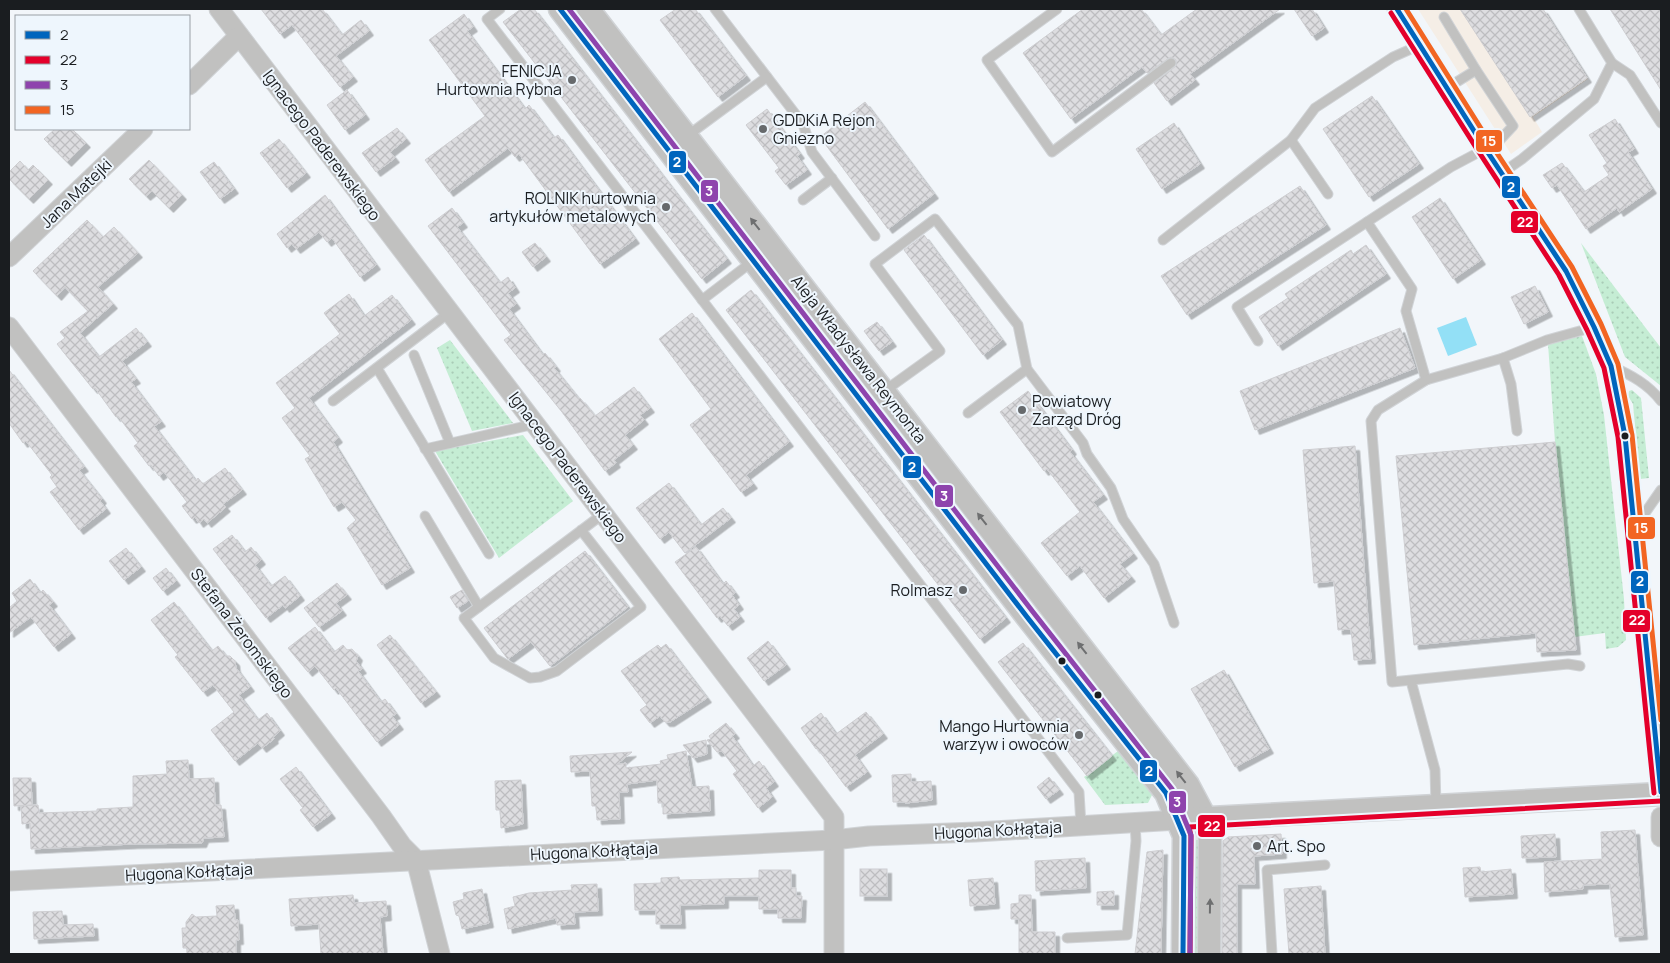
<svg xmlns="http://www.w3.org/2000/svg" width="1670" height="963" viewBox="0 0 1670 963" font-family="Manrope,sans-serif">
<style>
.commercial{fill:#f5eee6}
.grass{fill:url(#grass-dots)}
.water{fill:#93e0f6}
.building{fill:url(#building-cross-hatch);stroke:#ceced1;filter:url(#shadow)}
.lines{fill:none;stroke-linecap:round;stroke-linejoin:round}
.service-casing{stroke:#d0d3d6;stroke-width:11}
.minor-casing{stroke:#d0d3d6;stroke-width:21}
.tertiary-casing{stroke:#d0d3d6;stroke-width:25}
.service{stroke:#c1c1c0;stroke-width:9}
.minor{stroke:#c1c1c0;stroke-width:19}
.tertiary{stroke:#c1c1c0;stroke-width:22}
.bus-1-casing{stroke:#eef6fd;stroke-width:9}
.bus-2-casing{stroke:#eef6fd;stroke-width:9}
.bus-3-casing{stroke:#eef6fd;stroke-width:9}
.bus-4-casing{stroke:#eef6fd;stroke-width:9}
.bus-1{stroke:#0065bd;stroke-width:5}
.bus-2{stroke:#e4002b;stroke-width:5}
.bus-3{stroke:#8e44ad;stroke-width:5}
.bus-4{stroke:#f26522;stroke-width:5}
.oneway{fill:#6e6f70}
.poi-dot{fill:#66696c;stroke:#eef6fd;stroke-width:2}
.bus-dot{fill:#1a1d20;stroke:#eef6fd;stroke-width:2}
.labels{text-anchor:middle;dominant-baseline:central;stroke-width:4;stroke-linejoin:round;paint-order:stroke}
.poi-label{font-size:16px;fill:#1a1d20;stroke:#eef6fd;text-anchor:end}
.street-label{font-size:16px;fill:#1a1d20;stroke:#eef6fd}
.line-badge{stroke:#eef6fd;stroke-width:2}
.badge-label{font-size:14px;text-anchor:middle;font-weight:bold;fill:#fff}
</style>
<defs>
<pattern id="grass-dots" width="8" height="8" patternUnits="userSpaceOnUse" patternTransform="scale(1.25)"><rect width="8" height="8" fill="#c5edd4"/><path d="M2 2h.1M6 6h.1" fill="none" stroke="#a9cbb6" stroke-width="1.8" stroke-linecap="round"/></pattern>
<pattern id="building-cross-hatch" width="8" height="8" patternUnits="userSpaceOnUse" patternTransform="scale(1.25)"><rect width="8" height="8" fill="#dddde0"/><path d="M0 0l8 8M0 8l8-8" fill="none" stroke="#bdbdc0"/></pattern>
<filter id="shadow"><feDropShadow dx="4.5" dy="4.5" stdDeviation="0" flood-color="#0004"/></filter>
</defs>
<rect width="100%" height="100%" fill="#f2f6fa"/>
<path class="commercial" d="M1418,9H1542L1588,79L1533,117L1542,132L1511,154Z"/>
<g class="grass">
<path d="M1581,243L1661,348V386L1625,357Z"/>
<path d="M776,267L865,382L862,385L774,269Z"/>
<path d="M1582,336L1596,374L1604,415L1624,599L1626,640L1618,647L1606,649L1605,633L1574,637L1555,442L1548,344Z"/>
<path d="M450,340L513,423L472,431L437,348Z"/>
<path d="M1632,390L1641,398L1649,478L1640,479L1633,404L1628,396L1629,391Z"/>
<path d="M888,412L1031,598L1028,600L1026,598L887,419L886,414Z"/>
<path d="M523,435L573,501L499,558L435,451Z"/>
<path d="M1118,751L1152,795L1148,803L1105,805L1084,777Z"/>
<path d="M1195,840H1199L1201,954H1191L1193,843Z"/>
</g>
<path class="water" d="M1466,317L1477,345L1448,356L1437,328Z"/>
<g class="building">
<path d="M261,9H322L342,35L361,20L369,31L336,56L353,77L340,87L292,25L280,34Z"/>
<path d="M521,9H534L727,259L702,279L503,22Z"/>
<path d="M676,9H695L746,76L718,97L660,20Z"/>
<path d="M1083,9H1141L1161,35L1197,9H1280L1190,74L1195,80L1167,101L1154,83L1176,66V60L1171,57L1147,73L1142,67L1071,119L1023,53Z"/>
<path d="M1294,9H1312L1324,28L1312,36Z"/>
<path d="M1460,9H1543L1587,78L1530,117Z"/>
<path d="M1610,9H1661V90Z"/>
<path d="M464,14L473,27L467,31L525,109L529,105L554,138L558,135L635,239L600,264L519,154L515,157L508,148L449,192L425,160L485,116L429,40Z"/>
<path d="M347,90L365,115L345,130L327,105Z"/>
<path d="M1372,96L1419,164L1369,197L1323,129Z"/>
<path d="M865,102L934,194L888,229L820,137Z"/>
<path d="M767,109L800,154L797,156L807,170L786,185L775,171L779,168L746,125Z"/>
<path d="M1615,119L1634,149L1628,152L1652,189L1619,212L1617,208L1586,229L1557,185L1552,188L1543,175L1562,163L1584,192L1609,175L1603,166L1607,163L1589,135Z"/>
<path d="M1174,123L1200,164L1162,189L1136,149Z"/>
<path d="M397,128L406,139L390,152L395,158L376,172L362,153Z"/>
<path d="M55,129H72L86,143L67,162L44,139Z"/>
<path d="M279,139L306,173L287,188L260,153Z"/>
<path d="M149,160L182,195L169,208L152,191L146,196L129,179Z"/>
<path d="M20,161L28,170L33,165L48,180L29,199L9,179V172Z"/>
<path d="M214,162L234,189L220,199L200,172Z"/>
<path d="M1300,186L1326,225L1187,315L1161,276Z"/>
<path d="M325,195L376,265L360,277L332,238L327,242L319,232L296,249L292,244L287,248L277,234Z"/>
<path d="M1440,198L1481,260L1453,279L1412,217Z"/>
<path d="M452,208L463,223L457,227L500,283L508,277L515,288L508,293L516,304L509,309L543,355L545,353L556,367L554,368L579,399L580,398L595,416L634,387L650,408L640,415L644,420L625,435L633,445L614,460L616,463L605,471L562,412L504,340L511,335L428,226Z"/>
<path d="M87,220L103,237L114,227L138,253L98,287L113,304L80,333L99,357L136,328L147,342L122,361L136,379L131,382L161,422L154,426L196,481L198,478L203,484L225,468L242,490L223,504L226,507L207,523L204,519L199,523L195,517L192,519L182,506L187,502L164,472L159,476L151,465L149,466L134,446L138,443L118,416L116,417L95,388L93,389L57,344L65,338L60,332L88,311L65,287L57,296L33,271Z"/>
<path d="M924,235L1002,340L983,355L904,250Z"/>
<path d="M535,243L546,257L533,267L522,252Z"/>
<path d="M1366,245L1386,274L1278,346L1259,317L1288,298L1285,294L1351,250L1353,254Z"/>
<path d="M1535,286L1548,312L1524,324L1511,297Z"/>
<path d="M751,290L1006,618L980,639L726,310Z"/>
<path d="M349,294L364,316L392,295L411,320L309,398L338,438L333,442L410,568L382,585L347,528L356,520L342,502L334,507L305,459L310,456L282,418L295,408L276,383L340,334L324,313Z"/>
<path d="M692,313L789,442L746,475L753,484L741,492L690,425L711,409L659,339Z"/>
<path d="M877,322L892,342L879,351L864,331Z"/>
<path d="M1400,328L1415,368L1255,430L1240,391Z"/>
<path d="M9,370L84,467L79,470L102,499L100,501L106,509L79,530L50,492L57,487L50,477L52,475L26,441L23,443L9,423Z"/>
<path d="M1028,391L1072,450L1070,452L1103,495L1093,502L1133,554L1120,564L1131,577L1104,598L1080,566L1067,576L1041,543L1080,512L1047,469L1044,471L1000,412Z"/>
<path d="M1555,442L1576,650L1537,652L1536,633L1414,645L1396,456Z"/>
<path d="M1355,446L1371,659L1354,660L1351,629L1338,630L1334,581L1314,583L1303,450Z"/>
<path d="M669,483L701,525L723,508L731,518L685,553L669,532L660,539L636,508Z"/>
<path d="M232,535L245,552L251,547L261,560L255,565L271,586L285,576L300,596L285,608L283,605L266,618L213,549Z"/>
<path d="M696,547L723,584L726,581L735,593L732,595L739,605L734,609L740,617L728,626L720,616L717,618L675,562Z"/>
<path d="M126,548L141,567L124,580L109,561Z"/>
<path d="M585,551L628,607L550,666L531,642L508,659L507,658L484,628Z"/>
<path d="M166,568L176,581L163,591L153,578Z"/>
<path d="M30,579L40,593L43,590L53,602L49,605L71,634L54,647L31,617L9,633V608L17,601L12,593Z"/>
<path d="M337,583L347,595L336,603L342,611L319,627L304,608Z"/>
<path d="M462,590L468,601L457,608L450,597Z"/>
<path d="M174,602L212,651L218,646L226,656H230L235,661L236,668L250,687L239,695L258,720L267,713L280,731L273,737L274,739L262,748L258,743L235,761L211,730L234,712L213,685L203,692L175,657L178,655L151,620Z"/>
<path d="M315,627L334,652L343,645L347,650L352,649L358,656L356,661L362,669L358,671L381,702L385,699L396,714L392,716L399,725L377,742L336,688L334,690L315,666L308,672L288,648Z"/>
<path d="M390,635L436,692L421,703L377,645Z"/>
<path d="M768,641L786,665L764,681L747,658Z"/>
<path d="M1023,643L1112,756L1087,776L998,662Z"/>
<path d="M666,644L707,698L670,722H665L660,716L650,723L640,710L647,705L621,671L658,645L661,648Z"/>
<path d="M1224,670L1269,749L1235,767L1191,689Z"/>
<path d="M866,712L883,734L855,755L867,772L846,787L817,748L816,749L801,728L821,713L836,734Z"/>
<path d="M726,723L735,734L732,736L753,766L759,761L774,782L766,788L772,797L758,808L733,774L737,771L722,751L717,752L707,740L711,739L709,736Z"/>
<path d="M706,740L707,754L693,758L683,745Z"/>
<path d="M686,751L692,787L709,786L710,811L663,814V803H658L657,780L627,784L628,792H619L620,819L597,820L596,806H592L590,771L571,772L570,756L632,752L616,765L626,763V768L661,764L660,761L668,759L667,755Z"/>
<path d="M188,760L189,779L214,778L215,805H221L224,837L204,838L202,843L133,844L31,849L30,823L22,824L21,806L38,805L39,813L97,811V809L133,807V776L167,774L166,761Z"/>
<path d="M296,767L331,814L313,827L300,810L303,808L280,779Z"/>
<path d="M911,774V782L931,781L932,800L906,803L904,802H893L892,775Z"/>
<path d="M1049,777L1059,790L1046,799L1037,787Z"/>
<path d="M13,778H31L32,805L14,806Z"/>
<path d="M521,780L523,824L501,828L500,810H496L495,781Z"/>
<path d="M1635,830L1643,935L1615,937L1610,884L1583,885V889L1545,892L1544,862L1602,859L1601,832Z"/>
<path d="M1281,834L1282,854L1254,856L1255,884H1237V954H1222L1223,841L1228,837Z"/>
<path d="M1555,834L1556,857L1522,858L1521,836Z"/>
<path d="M1163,850L1161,954H1135L1147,852Z"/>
<path d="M1085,858L1086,888L1036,891L1035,861Z"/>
<path d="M1480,867L1481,872L1511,869L1513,894L1465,897L1463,868Z"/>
<rect x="860" y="869" width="27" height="27"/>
<path d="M759,870H791V888H796V896H802L801,918H778V909H759V896H724V904L680,905L681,924H656V910H635L634,884L661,883V878L679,877L680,880L759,878Z"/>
<path d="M993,878L995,904L970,906L968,880Z"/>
<path d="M597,884L598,911L574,912L575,924L557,925L556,918L508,929L504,909L515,906L513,897L529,893L572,890L571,885Z"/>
<path d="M1321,886L1325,954H1289L1284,889Z"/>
<path d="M482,889L489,923L462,929L459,916L456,915L453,902L464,899L463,893Z"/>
<path d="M1114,891V905H1097V892Z"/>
<path d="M353,895L354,903L386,901L387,916L380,917L383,954H321L319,924L291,926L289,899Z"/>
<path d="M1019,895H1031L1032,932H1055V954H1019V919H1011V904L1019,903Z"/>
<path d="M234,905L235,920H238L239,940H236V954H187V948H183L182,928H186V922L192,914L196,917L217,916L216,906Z"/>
<path d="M62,911L63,925L93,924L94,936L34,939L33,912Z"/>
</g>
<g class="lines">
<defs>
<g id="service">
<path d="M500,9L487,19L1079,792L1081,825"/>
<path d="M715,9L803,124L812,152L875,236"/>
<path d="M1057,9L987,60L1052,152L1171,63"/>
<path d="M1444,17L1476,70L1447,88"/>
<path d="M1612,63L1630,75L1661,123"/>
<path d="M687,136L767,77"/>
<path d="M1291,140L1328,194"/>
<path d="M1502,173L1522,159L1594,99L1612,63L1579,9"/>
<path d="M803,200L832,178"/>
<path d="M1367,222L1412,289L1406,311L1426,380"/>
<path d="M1163,240L1291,140L1315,108L1393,57L1420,45"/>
<path d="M702,300L753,261"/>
<path d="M1258,341L1237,307L1451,167L1498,142L1513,126L1476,70"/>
<path d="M414,355L450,443"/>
<path d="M1503,358L1426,380L1378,410L1371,421L1392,682L1568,664L1580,666"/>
<path d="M1611,366C1631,375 1648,384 1661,401"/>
<path d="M377,368L489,554"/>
<path d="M1027,369L1083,443L1087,454L1111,488L1123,519L1154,564L1174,623"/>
<path d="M883,392L940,351L875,264L935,219L1018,325L1027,369L968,413"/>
<path d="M333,401L450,312"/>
<path d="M1517,431L1511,384L1503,358L1547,340L1594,327"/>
<path d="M425,449L535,424"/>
<path d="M425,516L479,607"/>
<path d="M1636,526L1661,490"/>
<path d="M581,530L641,607L557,671L540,677L530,678L494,658L464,618L603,514"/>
<path d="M1411,681L1435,770L1436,806"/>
<path d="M1067,938L1127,935L1136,841L1135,823"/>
<path d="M1272,954L1267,870L1325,865"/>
</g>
<g id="minor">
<path d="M219,9L834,817V954"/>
<path d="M1397,9L1481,142L1486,149L1566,271L1594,327L1611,366L1625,436L1661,792"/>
<path d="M189,85L239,36"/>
<path d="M9,257L143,129"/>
<path d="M9,327L381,816L402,846L416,860L440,954"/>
<path d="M1661,817V837"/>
<path d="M9,881L833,840L869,836L976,832L1178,820"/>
</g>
<g id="tertiary">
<path d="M560,9L1027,617L1166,793L1184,836L1183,954"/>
<path d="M588,9L1188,785L1206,819L1210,835L1209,954"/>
<path d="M1192,819L1661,794"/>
</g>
</defs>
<use href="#service" class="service-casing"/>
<use href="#minor" class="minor-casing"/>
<use href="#tertiary" class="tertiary-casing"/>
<use href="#service" class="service"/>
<use href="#minor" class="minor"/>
<use href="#tertiary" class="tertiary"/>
<defs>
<g id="bus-1">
<path d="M560,9L1027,617L1166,793L1184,836L1183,954"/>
<path d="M1397,9L1481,142L1566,271L1594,327L1611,366L1625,436L1661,792"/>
</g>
<g id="bus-2">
<path d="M1391,13L1475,146L1559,275L1587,330L1604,368L1618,437L1654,793"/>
<path d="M1190,954L1191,836L1189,827L1661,801"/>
</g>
<path id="bus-3" d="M569,9L1033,612L1172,789L1191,835L1190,954"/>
<path id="bus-4" d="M1406,9L1487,138L1572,267L1601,324L1618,364L1632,435L1661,720"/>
</defs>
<use href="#bus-1" class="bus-1-casing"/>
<use href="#bus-2" class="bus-2-casing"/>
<use href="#bus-3" class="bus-3-casing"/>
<use href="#bus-4" class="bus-4-casing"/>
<use href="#bus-1" class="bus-1"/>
<use href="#bus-2" class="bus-2"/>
<use href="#bus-3" class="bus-3"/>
<use href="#bus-4" class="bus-4"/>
</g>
<defs><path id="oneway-solid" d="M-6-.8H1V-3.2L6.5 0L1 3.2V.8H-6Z" transform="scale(1.25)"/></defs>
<g class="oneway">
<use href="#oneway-solid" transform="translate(755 224) rotate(-128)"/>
<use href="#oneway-solid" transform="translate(982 519) rotate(-128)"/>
<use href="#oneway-solid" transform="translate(1082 648) rotate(-128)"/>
<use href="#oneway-solid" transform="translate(1181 777) rotate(-128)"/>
<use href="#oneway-solid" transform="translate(1210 906) rotate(-89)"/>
</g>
<g class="poi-dot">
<circle cx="572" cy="80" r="5"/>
<circle cx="763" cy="129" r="5"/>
<circle cx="666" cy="207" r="5"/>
<circle cx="1022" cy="410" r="5"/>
<circle cx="963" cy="590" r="5"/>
<circle cx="1079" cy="735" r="5"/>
<circle cx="1257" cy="846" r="5"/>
</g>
<g class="bus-dot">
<circle cx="1625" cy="436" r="4.5"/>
<circle cx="1062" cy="661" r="4.5"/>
<circle cx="1098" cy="695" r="4.5"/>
</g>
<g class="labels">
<g class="poi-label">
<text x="562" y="71">FENICJA<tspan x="562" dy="18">Hurtownia Rybna</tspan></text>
<text x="773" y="120" text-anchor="start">GDDKiA Rejon<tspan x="773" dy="18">Gniezno</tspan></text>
<text x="656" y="198">ROLNIK hurtownia<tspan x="656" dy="18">artykułów metalowych</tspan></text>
<text x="1032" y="401" text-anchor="start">Powiatowy<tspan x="1032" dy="18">Zarząd Dróg</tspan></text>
<text x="953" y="590">Rolmasz</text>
<text x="1069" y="726">Mango Hurtownia<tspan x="1069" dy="18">warzyw i owoców</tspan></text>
<text x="1267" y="846" text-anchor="start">Art. Spo</text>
</g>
<g class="street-label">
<text transform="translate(322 145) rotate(53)">Ignacego Paderewskiego</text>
<text transform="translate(76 193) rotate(-44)">Jana Matejki</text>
<text transform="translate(859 359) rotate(52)">Aleja Władysława Reymonta</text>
<text transform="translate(568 467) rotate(53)">Ignacego Paderewskiego</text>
<text transform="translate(242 633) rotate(53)">Stefana Żeromskiego</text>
<text transform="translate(998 830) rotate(-3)">Hugona Kołłątaja</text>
<text transform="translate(594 851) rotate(-3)">Hugona Kołłątaja</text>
<text transform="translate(189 872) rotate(-3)">Hugona Kołłątaja</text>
</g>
</g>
<g class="line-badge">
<rect x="1475" y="129" width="28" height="24" rx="5" fill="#f26522"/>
<rect x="668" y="150" width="19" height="24" rx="5" fill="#0065bd"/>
<rect x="1501" y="175" width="20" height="24" rx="5" fill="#0065bd"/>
<rect x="700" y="179" width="19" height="24" rx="5" fill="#8e44ad"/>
<rect x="1510" y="210" width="29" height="24" rx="5" fill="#e4002b"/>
<rect x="902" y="455" width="20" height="24" rx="5" fill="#0065bd"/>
<rect x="934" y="484" width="20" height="24" rx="5" fill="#8e44ad"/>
<rect x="1627" y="516" width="29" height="24" rx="5" fill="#f26522"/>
<rect x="1630" y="570" width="19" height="24" rx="5" fill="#0065bd"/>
<rect x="1622" y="609" width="29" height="24" rx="5" fill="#e4002b"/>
<rect x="1139" y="759" width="19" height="24" rx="5" fill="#0065bd"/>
<rect x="1168" y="790" width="19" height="24" rx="5" fill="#8e44ad"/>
<rect x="1197" y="814" width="29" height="24" rx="5" fill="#e4002b"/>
</g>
<g class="badge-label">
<text x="1489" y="146">15</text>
<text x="677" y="167">2</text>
<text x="1511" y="192">2</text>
<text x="709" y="196">3</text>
<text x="1525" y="227">22</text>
<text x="912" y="472">2</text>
<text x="944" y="501">3</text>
<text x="1641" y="533">15</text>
<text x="1640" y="586">2</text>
<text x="1637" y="625">22</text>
<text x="1149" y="776">2</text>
<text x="1177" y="807">3</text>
<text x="1212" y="831">22</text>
</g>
<rect width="1670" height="963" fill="none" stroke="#1a1d20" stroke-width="20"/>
<rect x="15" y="15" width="175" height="115" fill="#eef6fd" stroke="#999fa5"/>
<rect x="25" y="31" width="25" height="8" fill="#0065bd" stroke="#999fa5"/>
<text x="60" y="40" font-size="15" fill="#1a1d20">2</text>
<rect x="25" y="56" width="25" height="8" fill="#e4002b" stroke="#999fa5"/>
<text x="60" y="65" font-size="15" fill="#1a1d20">22</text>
<rect x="25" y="81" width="25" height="8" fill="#8e44ad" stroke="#999fa5"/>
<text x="60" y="90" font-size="15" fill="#1a1d20">3</text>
<rect x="25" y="106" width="25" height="8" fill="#f26522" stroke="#999fa5"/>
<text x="60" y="115" font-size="15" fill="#1a1d20">15</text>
</svg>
